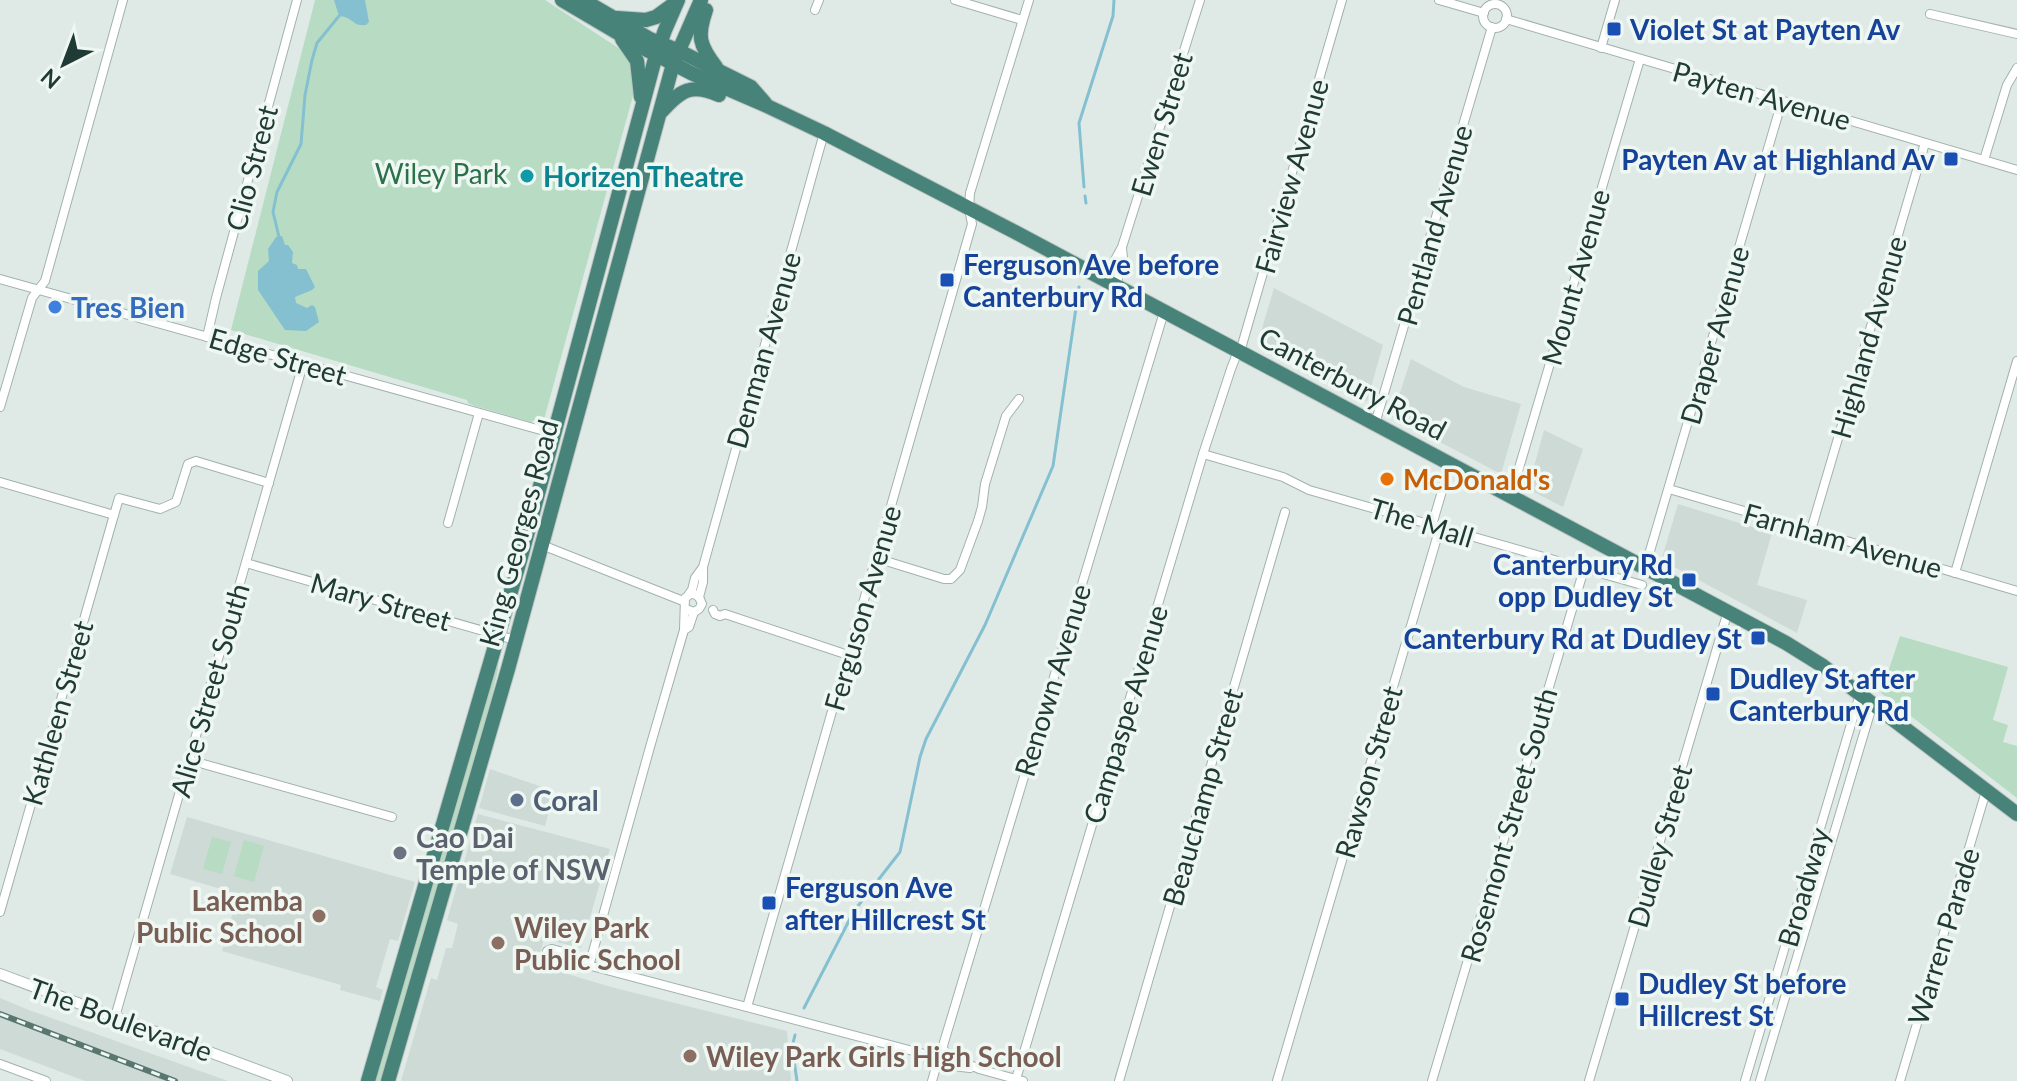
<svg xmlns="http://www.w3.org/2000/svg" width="2017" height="1081" viewBox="0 0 2017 1081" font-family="Lato,sans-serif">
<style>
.built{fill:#cddad5}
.green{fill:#b7dcc3}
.water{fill:#85c0d0}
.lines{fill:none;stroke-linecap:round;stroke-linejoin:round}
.stream{stroke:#85c0d0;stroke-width:3}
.minor-casing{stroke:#a2b2ad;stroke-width:10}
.tertiary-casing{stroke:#a2b2ad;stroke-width:12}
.trunk-casing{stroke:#bcc4c2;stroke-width:16}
.minor{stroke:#fff;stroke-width:8}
.tertiary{stroke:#fff;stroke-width:10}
.trunk{stroke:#48837a;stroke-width:14}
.rail-casing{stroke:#5a7670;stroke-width:6}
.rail{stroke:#eff7f3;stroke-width:3;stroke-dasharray:9;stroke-linecap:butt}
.transit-dot{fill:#1a4fb4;stroke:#eff7f3;stroke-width:3}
.culture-dot{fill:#0f9aa8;stroke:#eff7f3;stroke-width:3}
.shop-dot{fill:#3f7fe0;stroke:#eff7f3;stroke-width:3}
.food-dot{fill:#e8710a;stroke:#eff7f3;stroke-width:3}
.service-dot{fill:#5c6f8a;stroke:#eff7f3;stroke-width:3}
.worship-dot{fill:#6b7280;stroke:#eff7f3;stroke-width:3}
.education-dot{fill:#8d6e63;stroke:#eff7f3;stroke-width:3}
.labels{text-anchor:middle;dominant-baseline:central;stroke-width:7;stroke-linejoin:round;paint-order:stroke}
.transit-label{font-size:28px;font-weight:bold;fill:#164399;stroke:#eff7f3;text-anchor:start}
.street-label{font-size:28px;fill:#203a35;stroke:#eff7f3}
.park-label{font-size:28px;fill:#2a714a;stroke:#eff7f3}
.culture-label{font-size:28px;font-weight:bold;fill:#0d838f;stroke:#eff7f3;text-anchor:start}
.shop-label{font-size:28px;font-weight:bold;fill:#366cbe;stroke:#eff7f3;text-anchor:start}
.food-label{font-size:28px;font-weight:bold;fill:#c56008;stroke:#eff7f3;text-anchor:start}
.service-label{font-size:28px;font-weight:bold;fill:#4e5e75;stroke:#eff7f3;text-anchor:start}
.worship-label{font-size:28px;font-weight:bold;fill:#5b616d;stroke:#eff7f3;text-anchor:start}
.education-label{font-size:28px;font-weight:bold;fill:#785e54;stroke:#eff7f3;text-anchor:start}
</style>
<rect width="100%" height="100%" fill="#dfeae6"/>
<g class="built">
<path d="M1274,288L1383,345L1367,401L1363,402L1261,347L1258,342Z"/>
<path d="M1411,359L1464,387L1521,404L1501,474L1392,417Z"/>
<path d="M1544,430L1583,449L1563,507L1528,489Z"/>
<path d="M1678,504L1772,533L1757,585L1807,600L1797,633L1665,562L1662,558Z"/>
<path d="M490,769L554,791L545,826L479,808Z"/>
<path d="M478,814L610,849L581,948L544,939L537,965L611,987L787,1031L791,1081H401L431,978L437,980L446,948H452L458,924L447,920Z"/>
<path d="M187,817L415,882L398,941L390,939L376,987L383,990L380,1001L340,990L341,985L222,951L238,894L170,874Z"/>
<path d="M0,998L29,1010L228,1081H85L0,1049Z"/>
</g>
<g class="green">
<path d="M315,0H545L623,51L635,72L634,92L543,423L534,420L531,422L475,406L468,403L467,400L231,330Z"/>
<path d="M1900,636L2008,667L1993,720L2008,725L2003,742L2017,746V798L1881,693Z"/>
<path d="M499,653L498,670L492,696L381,1081H375Z"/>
<path d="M212,837L231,842L222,874L203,869Z"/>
<path d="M244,840L264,846L254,882L234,876Z"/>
</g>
<g class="water">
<path d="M334,0H365L369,22L366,25C354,26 356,22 347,18C345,16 342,17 339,16Z"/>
<path d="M282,236L285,245H288L293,252L292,263L297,265L298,269H306L315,287L312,290L295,297L296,303L307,308L312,305L315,307L319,322L306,331L285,330L258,290V271L269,261L268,249L276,237Z"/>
</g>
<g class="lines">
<g class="stream">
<path d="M1084,187L1079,123L1113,16L1114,0"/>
<path d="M1085,196L1086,203"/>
<path d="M279,237L273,212L277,192L301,144L305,95L312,60L317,43L339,16"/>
<path d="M804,1008L854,911L900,852L920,757L926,739L985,625L1053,466L1079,287"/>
<path d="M795,1035L792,1047L797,1081"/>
</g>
<defs>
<g id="minor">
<path d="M955,0L1022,20"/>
<path d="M1439,0L1484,13"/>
<circle cx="1495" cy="16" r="12"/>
<path d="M815,10L819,0"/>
<path d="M1930,14L2017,34"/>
<path d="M1506,19L2017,170"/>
<path d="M1601,48L1615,0"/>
<path d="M1984,160L2007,85L2017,68"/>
<path d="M0,279L555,434"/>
<path d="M1104,280L1122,247L1200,0"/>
<path d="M1116,286L1123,258L1122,248"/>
<path d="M207,337L216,298L297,0"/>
<path d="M1240,352L1342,0"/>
<path d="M0,407L32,298L45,281L123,0"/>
<path d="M1375,424L1492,27"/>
<path d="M1203,454L1283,477L1309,490L1642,585"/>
<path d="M0,482L114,515L119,498L160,509L176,502L188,464L196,461L269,483"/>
<path d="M1669,489L2017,591"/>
<path d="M1511,495L1640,59"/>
<path d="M448,523L479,413"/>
<path d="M1811,530L1925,143"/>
<path d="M542,545L683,601"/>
<path d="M876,558L944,579H951L960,570L978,521L982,507L985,484L1006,416L1019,399"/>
<path d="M246,563L515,640"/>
<path d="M1645,568L1782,101"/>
<path d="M1955,573L2017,361"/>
<path d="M689,594L692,590L695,578L703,567L824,133"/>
<path d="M699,597L703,582V568"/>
<path d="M713,610L715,614L720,616L725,614L848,655"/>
<path d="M684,630L685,598L692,593L699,597L702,604L699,609L694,612L686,609"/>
<path d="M189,760L392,817"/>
<path d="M0,912L114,515"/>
<path d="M580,963L571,954L552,949L547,951L546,957C555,966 568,967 580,963L928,1055"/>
<path d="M589,966L650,747L684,630L689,627L694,612"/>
<path d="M747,1007L972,224L969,209L970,193L1029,0"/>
<path d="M115,1017L303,364"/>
<circle cx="938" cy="1058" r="10"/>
<path d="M942,1049L1164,312"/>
<path d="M947,1054L979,1069L1023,1081"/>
<path d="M0,1064L46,1081"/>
<path d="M944,1065L970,1068"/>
<path d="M1016,1079L1203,454L1231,369L1238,351"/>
<path d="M932,1081L936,1067"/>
<path d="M1119,1081L1285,512"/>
<path d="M1277,1081L1436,541L1438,534L1432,525L1450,464"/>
<path d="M1432,1081L1584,569"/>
<path d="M1589,1081L1728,611"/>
<path d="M1745,1081L1860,694"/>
<path d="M1760,1081L1873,703"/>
<path d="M1900,1081L1986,791"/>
</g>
<path id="tertiary" d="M0,974L287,1081"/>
<g id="trunk">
<path d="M562,0L645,49L691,73L767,106L824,133L1015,232L1786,643L1823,666L2017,814"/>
<path d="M583,0L650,39L679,51L751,87L765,103"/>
<path d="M706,10C697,36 699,45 716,67"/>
<path d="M617,18L646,20L656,17L675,3"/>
<path d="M622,39L637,61L641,97"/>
<path d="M662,111C681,90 691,83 719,95"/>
<path d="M368,1081L521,557L656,55L665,30L678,0"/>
<path d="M388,1081L508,669L673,64L701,0"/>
</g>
</defs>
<use href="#minor" class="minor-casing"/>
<use href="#tertiary" class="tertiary-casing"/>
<use href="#trunk" class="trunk-casing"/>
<use href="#minor" class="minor"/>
<use href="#tertiary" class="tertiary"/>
<use href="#trunk" class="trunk"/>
<defs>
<path id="rail" d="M0,1014L175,1081"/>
</defs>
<use href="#rail" class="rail-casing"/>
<use href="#rail" class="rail"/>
</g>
<g class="transit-dot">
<rect x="1606" y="21" width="16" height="16" rx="4"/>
<rect x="1943" y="151" width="16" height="16" rx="4"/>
<rect x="939" y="272" width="16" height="16" rx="4"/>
<rect x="1681" y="572" width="16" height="16" rx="4"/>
<rect x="1750" y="630" width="16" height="16" rx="4"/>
<rect x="1705" y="686" width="16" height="16" rx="4"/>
<rect x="761" y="895" width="16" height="16" rx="4"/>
<rect x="1614" y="991" width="16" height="16" rx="4"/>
</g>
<circle class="culture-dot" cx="527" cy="176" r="8"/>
<circle class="shop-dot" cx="55" cy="307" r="8"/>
<circle class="food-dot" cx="1387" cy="479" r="8"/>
<circle class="service-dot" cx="517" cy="800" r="8"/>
<circle class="worship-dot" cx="400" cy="853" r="8"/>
<g class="education-dot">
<circle cx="319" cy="916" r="8"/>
<circle cx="498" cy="943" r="8"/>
<circle cx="690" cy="1056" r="8"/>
</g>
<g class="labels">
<g class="transit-label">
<text x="1630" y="29">Violet St at Payten Av</text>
<text x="1935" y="159" text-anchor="end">Payten Av at Highland Av</text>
<text x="963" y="264">Ferguson Ave before<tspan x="963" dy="32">Canterbury Rd</tspan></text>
<text x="1673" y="564" text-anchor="end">Canterbury Rd<tspan x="1673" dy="32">opp Dudley St</tspan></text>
<text x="1742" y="638" text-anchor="end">Canterbury Rd at Dudley St</text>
<text x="1729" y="678">Dudley St after<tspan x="1729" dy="32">Canterbury Rd</tspan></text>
<text x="785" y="887">Ferguson Ave<tspan x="785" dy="32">after Hillcrest St</tspan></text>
<text x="1638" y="983">Dudley St before<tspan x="1638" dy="32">Hillcrest St</tspan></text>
</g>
<g class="street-label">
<text transform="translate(1762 95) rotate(16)">Payten Avenue</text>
<text transform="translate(1161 124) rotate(-73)">Ewen Street</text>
<text transform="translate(251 168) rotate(-75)">Clio Street</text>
<text transform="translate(1291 176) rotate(-74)">Fairview Avenue</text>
<text transform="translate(1434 225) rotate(-74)">Pentland Avenue</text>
<text transform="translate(1575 277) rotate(-74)">Mount Avenue</text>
<text transform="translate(1714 335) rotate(-74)">Draper Avenue</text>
<text transform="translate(1868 337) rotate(-74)">Highland Avenue</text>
<text transform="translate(763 350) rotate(-74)">Denman Avenue</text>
<text transform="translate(278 356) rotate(16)">Edge Street</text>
<text transform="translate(1353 383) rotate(28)">Canterbury Road</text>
<text transform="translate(1422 522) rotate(17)">The Mall</text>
<text transform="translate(518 533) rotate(-75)">King Georges Road</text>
<text transform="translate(1843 540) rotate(16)">Farnham Avenue</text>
<text transform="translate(381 601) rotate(16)">Mary Street</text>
<text transform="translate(862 608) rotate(-74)">Ferguson Avenue</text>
<text transform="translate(1052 680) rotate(-73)">Renown Avenue</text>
<text transform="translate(209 690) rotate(-74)">Alice Street South</text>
<text transform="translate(57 713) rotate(-74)">Kathleen Street</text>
<text transform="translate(1125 714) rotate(-73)">Campaspe Avenue</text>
<text transform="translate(1368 772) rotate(-74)">Rawson Street</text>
<text transform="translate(1202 797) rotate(-74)">Beauchamp Street</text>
<text transform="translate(1508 825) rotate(-74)">Rosemont Street South</text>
<text transform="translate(1659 846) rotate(-74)">Dudley Street</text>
<text transform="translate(1803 887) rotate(-74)">Broadway</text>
<text transform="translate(1943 936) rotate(-73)">Warren Parade</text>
<text transform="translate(121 1019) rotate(20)">The Boulevarde</text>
</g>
<g class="park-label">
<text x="441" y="173">Wiley Park</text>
</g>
<g class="culture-label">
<text x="543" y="176">Horizen Theatre</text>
</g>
<g class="shop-label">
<text x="71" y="307">Tres Bien</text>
</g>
<g class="food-label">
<text x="1403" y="479">McDonald's</text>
</g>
<g class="service-label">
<text x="533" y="800">Coral</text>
</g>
<g class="worship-label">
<text x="416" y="837">Cao Dai<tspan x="416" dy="32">Temple of NSW</tspan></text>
</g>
<g class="education-label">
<text x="303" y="900" text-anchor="end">Lakemba<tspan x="303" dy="32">Public School</tspan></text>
<text x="514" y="927">Wiley Park<tspan x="514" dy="32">Public School</tspan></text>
<text x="706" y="1056">Wiley Park Girls High School</text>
</g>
</g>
<g transform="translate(64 64) rotate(222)" stroke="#eff7f3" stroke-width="6" paint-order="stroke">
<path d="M0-6L14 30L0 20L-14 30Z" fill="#203a35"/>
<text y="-12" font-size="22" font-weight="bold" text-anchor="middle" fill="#203a35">N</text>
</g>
</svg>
